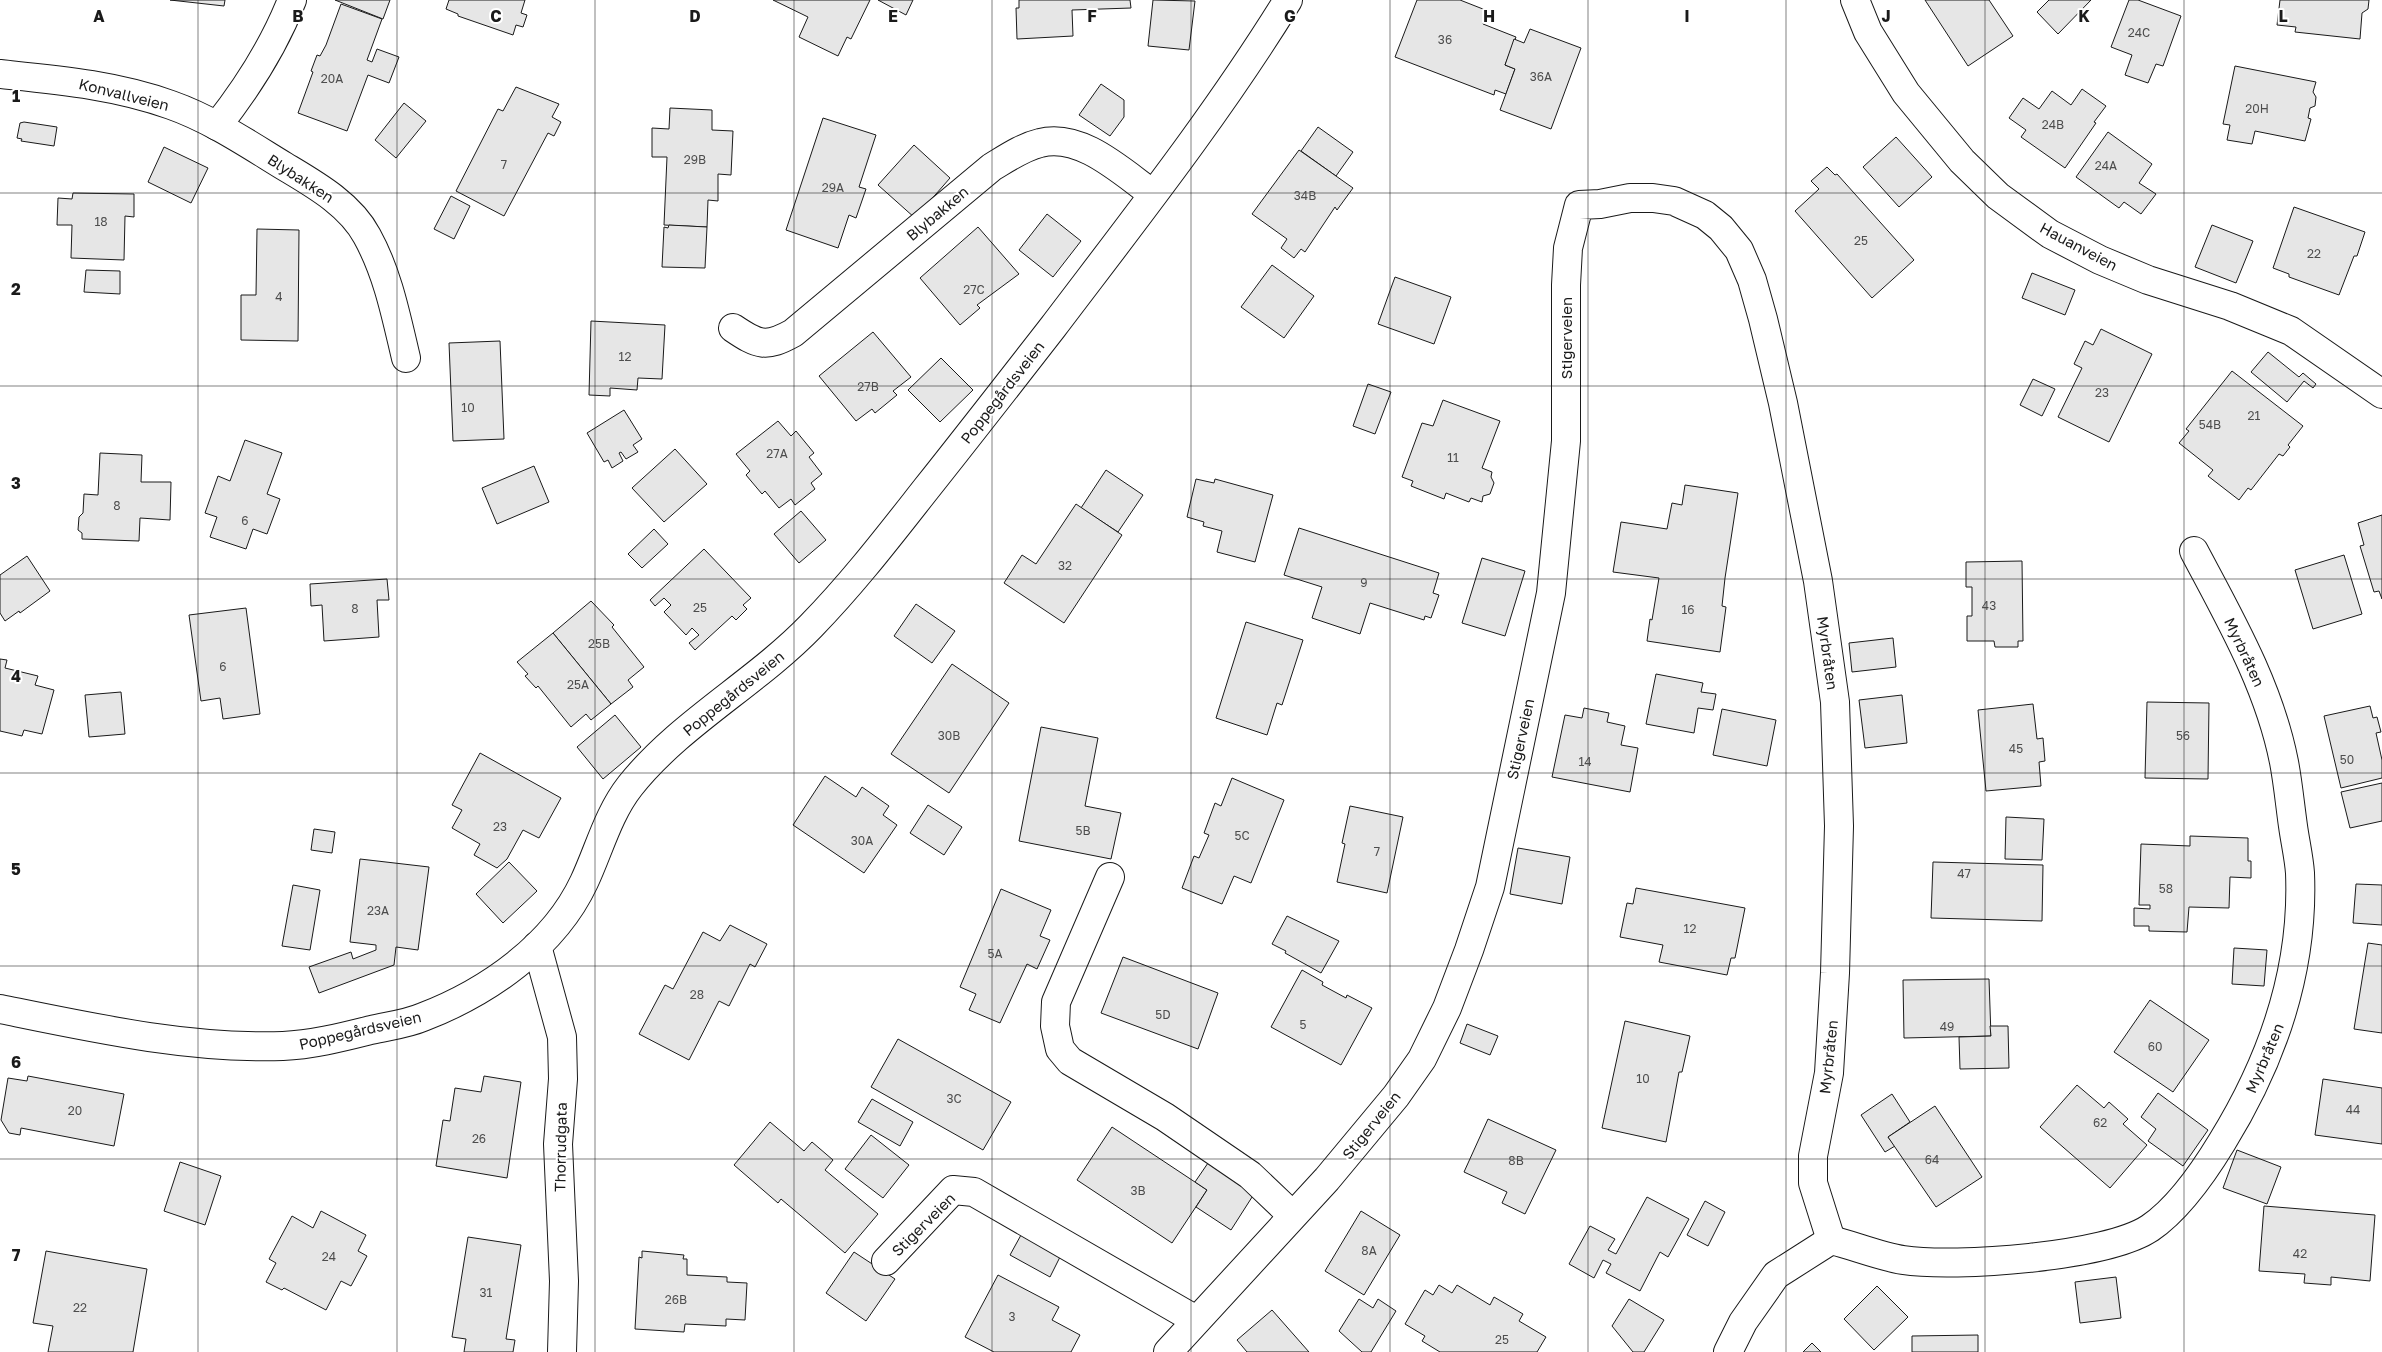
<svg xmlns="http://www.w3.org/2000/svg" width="2382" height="1352" viewBox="0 0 2382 1352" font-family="'Golos Text',sans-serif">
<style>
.building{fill:#e6e6e6;stroke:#1a1a1a}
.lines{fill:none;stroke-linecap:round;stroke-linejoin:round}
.minor-casing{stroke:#1a1a1a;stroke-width:30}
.minor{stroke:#fff;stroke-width:28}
.grid{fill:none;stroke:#1a1a1a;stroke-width:1;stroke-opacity:0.55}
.labels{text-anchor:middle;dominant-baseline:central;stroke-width:4;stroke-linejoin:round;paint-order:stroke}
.number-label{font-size:12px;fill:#4d4d4d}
.street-label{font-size:15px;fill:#1a1a1a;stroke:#fff}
.grid-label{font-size:16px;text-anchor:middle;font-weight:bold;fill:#1a1a1a;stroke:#fff;stroke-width:4;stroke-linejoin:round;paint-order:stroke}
</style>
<rect width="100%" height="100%" fill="#fff"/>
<g class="building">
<path d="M170,0H225L224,6Z"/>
<path d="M335,0H390L383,19Z"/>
<path d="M449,0H525L521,13L527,15L523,27L516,25L513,35L458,16V14L446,9Z"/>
<path d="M773,0H870L851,39L847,37L838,56L799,37L808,17Z"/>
<path d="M878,0H913L906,15Z"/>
<path d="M1019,0H1130L1131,8L1072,10L1073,36L1017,39L1016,8H1019Z"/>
<path d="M1153,0L1195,1L1189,50L1148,46Z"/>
<path d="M1417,0H1460L1488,11L1483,24L1516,37L1505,65L1515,69L1506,94L1495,90L1494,95L1395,57Z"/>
<path d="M1925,0H1989L2013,36L1968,66Z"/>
<path d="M2049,0H2091L2058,34L2037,12Z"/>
<path d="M2129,0H2138L2181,16L2163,66L2156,64L2148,83L2125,75L2132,55L2111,47Z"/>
<path d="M2280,0H2369L2368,9L2362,13L2360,39L2295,32L2296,27L2277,25Z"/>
<path d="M341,4L382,19L367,60L372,62L377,49L399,57L389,83L368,75L347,131L298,113L313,72L311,71L317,55L320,56L326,45Z"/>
<path d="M1530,29L1581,48L1551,129L1500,110L1515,69L1505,65L1514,39L1524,43Z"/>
<path d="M2235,66L2316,82L2313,92L2316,97L2315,106L2310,108L2308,118L2311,119L2305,141L2255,131L2252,144L2227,140L2230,125L2223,124Z"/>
<path d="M1101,84L1124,100V117L1110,136L1079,115Z"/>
<path d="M516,87L559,104L552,117L561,122L554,136L548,133L504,216L456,191L498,109L503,111Z"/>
<path d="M2082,89L2106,106L2094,122L2096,123L2065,168L2021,137L2026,130L2009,118L2023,98L2039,109L2052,91L2071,105Z"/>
<path d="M404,103L426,121L396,158L375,140Z"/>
<path d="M670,108L712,110V130L733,131L731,175L718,174V201L708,200L707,227L664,225L667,157H652V128L669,129Z"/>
<path d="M823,118L876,135L859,187L866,189L856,218L849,215L838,248L786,230Z"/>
<path d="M24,122L57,127L54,146L21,141L22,139L17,138L20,123Z"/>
<path d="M1318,127L1353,152L1336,176L1301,151Z"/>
<path d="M2108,132L2152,164L2139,183L2156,194L2141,214L2124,202L2119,208L2076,177Z"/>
<path d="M1896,137L1932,177L1899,207L1863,167Z"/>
<path d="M914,145L950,178L915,218L878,185Z"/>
<path d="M164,147L208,168L191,203L148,182Z"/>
<path d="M1299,150L1353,188L1337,210L1335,207L1305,252L1301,249L1294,258L1281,248L1287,239L1252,214Z"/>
<path d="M1827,167L1835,175L1837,174L1914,260L1872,298L1795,211L1819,189L1811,181Z"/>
<path d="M73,193L134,194V217L125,216L124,260L71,258L72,225H57L58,198L72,199Z"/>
<path d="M451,196L470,206L454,239L434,229Z"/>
<path d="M2294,207L2365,232L2357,256H2354L2339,295L2289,277V274L2273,268Z"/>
<path d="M1047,214L1081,241L1053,277L1019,250Z"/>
<path d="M669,225L707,227L705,268L662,267L664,227L668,228Z"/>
<path d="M2212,225L2253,241L2236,283L2195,267Z"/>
<path d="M978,227L1019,274L977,305L980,308L960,325L920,278Z"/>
<path d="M257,229L299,230L298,341L241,340V295H256Z"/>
<path d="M1272,265L1314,296L1284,338L1241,307Z"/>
<path d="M86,270L120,271V294L84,292Z"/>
<path d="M2032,273L2075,290L2065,315L2022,298Z"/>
<path d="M1395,277L1451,297L1434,344L1378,324Z"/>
<path d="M591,321L665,325L662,379L638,378L637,390L610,388V396L589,395Z"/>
<path d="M2101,329L2152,354L2109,442L2058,417L2082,368L2074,364L2085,341L2093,345Z"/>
<path d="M873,332L911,377L893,391L897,395L875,413L872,409L856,421L819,376Z"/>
<path d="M500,341L504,439L453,441L449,343Z"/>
<path d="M2268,352L2299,377L2303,373L2316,384L2313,388L2304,381L2287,402L2251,372Z"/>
<path d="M941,358L973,390L940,422L908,390Z"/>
<path d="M2232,371L2303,426L2288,445L2290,447L2283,456L2279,454L2251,490L2248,488L2239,500L2208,476L2213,470L2179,443L2189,431L2186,429Z"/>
<path d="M2033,379L2055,389L2042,416L2020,405Z"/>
<path d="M1368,384L1391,392L1375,434L1353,426Z"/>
<path d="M1443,400L1500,421L1482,468L1492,472L1491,477L1494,483L1490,494L1483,496L1482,502L1471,498L1469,502L1446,493L1444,499L1411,486L1413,481L1402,477L1422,423L1433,426Z"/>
<path d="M624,410L642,439L633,445L638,452L626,459L621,452L619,453L623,461L612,468L608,460L604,462L587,433Z"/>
<path d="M778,421L791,436L796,431L814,453L809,457L822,474L811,483L815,489L795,505L791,499L779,508L765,491L762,494L746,475L750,471L736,454Z"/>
<path d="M245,440L282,453L267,494L280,499L267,534L253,529L246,549L210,537L217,517L205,513L218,476L230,481Z"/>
<path d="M675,449L707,484L664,522L632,488Z"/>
<path d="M100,453L142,455L141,482H171L170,520L140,518L139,541L82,539V533L78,530L79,517L83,513L84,494L98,495Z"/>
<path d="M534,466L549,502L497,524L482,488Z"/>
<path d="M1106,470L1143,495L1118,532L1081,508Z"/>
<path d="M1196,479L1214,483L1215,479L1273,495L1255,562L1217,552L1222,531L1203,526L1204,522L1187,517Z"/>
<path d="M1685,485L1738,493L1725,578L1722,606L1726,607L1720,652L1647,641L1650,619L1652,620L1659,578L1613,572L1621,522L1667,529L1672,503L1682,505Z"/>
<path d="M1076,504L1122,535L1064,623L1004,583L1022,555L1036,564Z"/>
<path d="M801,511L826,540L799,563L774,534Z"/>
<path d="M2382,515V599L2379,591L2374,592L2360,546L2364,545L2358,523Z"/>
<path d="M1299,528L1439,573L1433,593L1439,595L1431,618L1425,616L1424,620L1370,603L1360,634L1312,618L1322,587L1284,575Z"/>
<path d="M654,529L668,544L642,568L628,554Z"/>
<path d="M704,549L751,598L743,605L747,609L736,620L732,616L695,650L689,643L699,635L692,628L686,635L664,612L671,605L664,598L655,606L650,600Z"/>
<path d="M2344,555L2362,614L2313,629L2295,570Z"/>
<path d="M27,556L50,591L20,613L19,611L5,621L0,613V575Z"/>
<path d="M1482,558L1525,571L1505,636L1462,623Z"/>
<path d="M2022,561L2023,641H2018V647H1995L1994,641H1967V616H1972V587H1966V562Z"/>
<path d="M387,579L389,600H377L379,637L324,641L322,605L311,606L310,584Z"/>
<path d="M591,601L614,625L612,627L644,667L628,680L633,687L611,704L553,633Z"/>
<path d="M916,604L955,631L932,663L894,636Z"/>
<path d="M246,608L260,714L223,719L220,698L201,701L189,615Z"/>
<path d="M1246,622L1303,640L1282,705L1277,703L1267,735L1216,718Z"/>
<path d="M553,633L611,704L591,720L586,714L571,727L538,686L536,688L525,676L528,674L517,662Z"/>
<path d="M1893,638L1896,667L1852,672L1849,643Z"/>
<path d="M0,659L7,660L5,668L38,676L35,685L54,690L42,734L24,730L22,736L0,731Z"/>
<path d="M952,664L1009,703L949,793L891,754Z"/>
<path d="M1656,674L1703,683L1701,692L1716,694L1713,710L1698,708L1694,733L1646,724Z"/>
<path d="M121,692L125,734L89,737L85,695Z"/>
<path d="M1902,695L1907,743L1865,748L1859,700Z"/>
<path d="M2147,702L2209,703L2208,779L2145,778Z"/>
<path d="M2033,704L2037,739L2043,738L2045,761L2039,762L2041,786L1986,791L1978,710Z"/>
<path d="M2370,706L2373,718L2377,717L2381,732L2376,733L2382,760V778L2341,788L2324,716Z"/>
<path d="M1584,708L1609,713L1607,722L1625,726L1621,745L1638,748L1630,792L1552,777L1565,715L1582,718Z"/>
<path d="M1722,709L1776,720L1767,766L1713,755Z"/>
<path d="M615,715L641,747L603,779L577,747Z"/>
<path d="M1041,727L1098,738L1085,806L1121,813L1111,859L1019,841Z"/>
<path d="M480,753L561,798L539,838L523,830L507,859L497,868L474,855L480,844L452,828L462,810L452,805Z"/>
<path d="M825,776L856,797L862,787L889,806L883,815L897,825L864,873L793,825Z"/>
<path d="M1232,778L1284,800L1251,883L1234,876L1222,904L1182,888L1194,856L1199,858L1209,835L1204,833L1215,803L1221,806Z"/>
<path d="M2382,783V821L2350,828L2341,792Z"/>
<path d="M928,805L962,827L944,855L910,833Z"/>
<path d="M1350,806L1403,817L1387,893L1337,882L1345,844L1342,843Z"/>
<path d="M2006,817L2044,819L2042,860L2005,859Z"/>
<path d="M314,829L335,832L332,853L311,850Z"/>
<path d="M2190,836L2248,838V861H2251V878L2230,877L2229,908L2189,907L2187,932L2149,931V926H2134V908L2150,909V905H2139L2141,844L2190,846Z"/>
<path d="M1518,848L1570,857L1562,904L1510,894Z"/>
<path d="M360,859L429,867L418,950L396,947L394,965L319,993L309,967L351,952L353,959L376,950V945L350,942Z"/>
<path d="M509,862L537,891L503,923L476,894Z"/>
<path d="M1933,862L2043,865L2042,921L1931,918Z"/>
<path d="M2356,884L2382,885V925L2353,923Z"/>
<path d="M293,885L320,890L310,950L282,946Z"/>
<path d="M1636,888L1745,908L1735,958H1731L1727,975L1659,962L1663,945L1620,937L1627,903L1633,904Z"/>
<path d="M1001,889L1051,910L1040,936L1050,940L1037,969L1027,964L1000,1023L969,1010L976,994L960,987Z"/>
<path d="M1287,916L1339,941L1321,973L1285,953L1286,951L1272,944Z"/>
<path d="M730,925L767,944L755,967L750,964L729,1006L719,1001L689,1060L639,1034L665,985L673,989L703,932L720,941Z"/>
<path d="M2368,943L2382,945V1033L2354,1029Z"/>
<path d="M2234,948L2267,950L2264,986L2232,984Z"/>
<path d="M1123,957L1218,993L1198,1049L1101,1013Z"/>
<path d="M1302,970L1323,982L1322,985L1346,998L1347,995L1372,1008L1341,1065L1271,1027Z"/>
<path d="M1989,979L1991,1036L1904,1038L1903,980Z"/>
<path d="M2150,1000L2209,1040L2173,1092L2114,1052Z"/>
<path d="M1625,1021L1690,1036L1682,1072H1679L1666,1142L1602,1128Z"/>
<path d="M1467,1024L1498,1036L1490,1055L1460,1043Z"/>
<path d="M1990,1026H2008L2009,1068L1960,1069L1959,1037L1991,1036Z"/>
<path d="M898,1039L1011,1102L983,1150L871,1087Z"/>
<path d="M28,1076L124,1094L114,1146L21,1128L20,1135L9,1133L1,1120L8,1078L27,1081Z"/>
<path d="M484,1076L521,1082L507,1178L436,1166L443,1120L450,1121L455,1088L481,1092Z"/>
<path d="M2323,1079L2382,1088V1144L2315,1135Z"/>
<path d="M2077,1085L2104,1108L2109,1102L2128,1119L2123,1124L2147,1145L2110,1188L2040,1127Z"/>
<path d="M2158,1093L2208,1130L2183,1166L2148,1141L2156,1129L2141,1117Z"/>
<path d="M1892,1094L1910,1122L1888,1137L1895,1146L1885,1152L1861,1115Z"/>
<path d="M872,1099L913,1122L900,1146L858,1122Z"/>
<path d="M1935,1106L1982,1177L1936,1207L1888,1137Z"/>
<path d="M1488,1119L1556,1150L1525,1214L1502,1203L1507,1192L1464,1172Z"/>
<path d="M770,1122L804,1151L812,1142L833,1160L825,1170L878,1214L845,1253L781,1199L778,1203L734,1165Z"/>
<path d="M1112,1127L1207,1190L1172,1243L1077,1180Z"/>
<path d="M871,1135L909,1165L883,1198L845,1169Z"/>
<path d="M2237,1150L2281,1167L2267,1204L2223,1188Z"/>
<path d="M180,1162L221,1176L205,1225L164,1211Z"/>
<path d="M1208,1163L1254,1194L1231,1230L1196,1207L1207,1190L1195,1182Z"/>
<path d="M1647,1197L1689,1219L1668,1257L1660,1252L1640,1291L1606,1273L1611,1264L1603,1260L1594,1278L1569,1264L1590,1226L1615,1239L1608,1250L1616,1254Z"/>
<path d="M1705,1201L1725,1212L1708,1246L1687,1235Z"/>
<path d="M2264,1206L2375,1215L2370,1281L2331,1277V1285L2304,1283L2305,1274L2259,1271Z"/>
<path d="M321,1211L366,1235L358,1251L367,1256L351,1286L341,1281L326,1310L284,1288L282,1290L266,1282L276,1263L269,1259L292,1216L313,1228Z"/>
<path d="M1361,1211L1400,1235L1364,1295L1325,1271Z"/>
<path d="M1021,1235L1060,1257L1050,1277L1010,1255Z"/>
<path d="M468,1237L521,1245L506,1339L515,1340L513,1352H464L466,1339L452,1337Z"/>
<path d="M46,1251L147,1269L133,1352H48L53,1326L33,1323Z"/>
<path d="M642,1251L684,1255L683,1259H687V1275L727,1277V1282L747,1283L745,1320L726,1319V1326L685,1324L684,1332L635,1329L639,1257L642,1258Z"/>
<path d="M854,1252L895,1279L866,1321L826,1293Z"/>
<path d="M998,1275L1059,1307L1052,1320L1080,1335L1071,1352H994L965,1337Z"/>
<path d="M2116,1277L2121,1318L2080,1323L2075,1282Z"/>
<path d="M1439,1285L1452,1293L1457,1285L1490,1305L1494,1297L1523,1314L1519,1321L1546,1337L1537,1352H1440L1422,1341L1425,1336L1405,1324L1425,1290L1433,1295Z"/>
<path d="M1877,1286L1908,1317L1874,1350L1844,1319Z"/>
<path d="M1359,1299L1373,1308L1378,1299L1396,1311L1371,1352H1362L1339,1331Z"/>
<path d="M1629,1299L1664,1320L1644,1352H1633L1612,1326Z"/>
<path d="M1272,1310L1309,1352H1247L1237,1340Z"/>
<path d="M1978,1335V1352H1912V1336Z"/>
<path d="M1812,1343L1821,1352H1803Z"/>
</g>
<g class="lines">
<defs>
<g id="minor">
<path d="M1855,0L1868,32L1906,93L1962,161L1998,196L2050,234L2100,260L2148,280L2230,306L2291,331L2382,394"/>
<path d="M0,74C58,80 116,85 171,105C211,119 248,144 284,166C314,184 350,204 367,236C388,274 396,316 406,358"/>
<path d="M217,126C247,88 274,46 292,0"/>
<path d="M733,328C758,345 766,348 793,333L992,167C1007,158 1023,147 1040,143C1081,132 1123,173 1153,194"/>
<path d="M1110,877L1056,1002L1055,1026L1060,1049L1070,1061L1165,1117L1250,1175L1292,1215"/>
<path d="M537,946L562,1037L563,1079L558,1144L564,1281L562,1352"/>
<path d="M0,1009C93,1028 188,1049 283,1046C312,1045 343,1037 371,1030C388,1026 407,1024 423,1017C488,992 554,946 584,882C599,850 608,814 630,786C679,724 756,683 811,626C853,583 889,536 926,489C969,435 1011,381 1053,327C1134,220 1217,115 1288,0"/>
<path d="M886,1261L953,1190L974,1192L1196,1320"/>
<path d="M1168,1352L1327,1179L1396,1096L1422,1059L1447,1008L1469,950L1490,887L1551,593L1566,441V285L1568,248L1579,205L1600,204L1630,198H1653L1674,201L1705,215L1721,228L1739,250L1752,280L1763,319L1783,403L1818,581L1835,702L1839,826L1835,973L1829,1073L1813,1156V1183L1831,1240"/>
<path d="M1728,1352L1743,1322L1776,1275L1831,1240C1855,1246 1879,1256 1903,1260C1955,1268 2107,1257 2150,1228C2178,1209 2205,1170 2222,1142C2272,1061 2304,970 2300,873C2299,858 2295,841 2293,826C2290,805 2288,783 2284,762C2269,686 2230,619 2194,551"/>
</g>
</defs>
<use href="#minor" class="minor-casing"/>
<use href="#minor" class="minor"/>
</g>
<path class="grid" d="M198,0V1352M397,0V1352M595,0V1352M794,0V1352M992,0V1352M1191,0V1352M1390,0V1352M1588,0V1352M1786,0V1352M1985,0V1352M2184,0V1352M0,193H2382M0,386H2382M0,579H2382M0,773H2382M0,966H2382M0,1159H2382"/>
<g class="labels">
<g class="number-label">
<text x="2139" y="32">24C</text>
<text x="1445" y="39">36</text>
<text x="1541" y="76">36A</text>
<text x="332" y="78">20A</text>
<text x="2257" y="108">20H</text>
<text x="2053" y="124">24B</text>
<text x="695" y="159">29B</text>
<text x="504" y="164">7</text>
<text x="2106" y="165">24A</text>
<text x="833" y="187">29A</text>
<text x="1305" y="195">34B</text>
<text x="101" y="221">18</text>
<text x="1861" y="240">25</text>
<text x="2314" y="253">22</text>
<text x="974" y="289">27C</text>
<text x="279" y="296">4</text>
<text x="625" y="356">12</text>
<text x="868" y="386">27B</text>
<text x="2102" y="392">23</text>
<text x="468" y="407">10</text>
<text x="2254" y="415">21</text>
<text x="2210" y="424">54B</text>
<text x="777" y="453">27A</text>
<text x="1453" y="457">11</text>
<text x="117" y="505">8</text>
<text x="245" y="520">6</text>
<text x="1065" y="565">32</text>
<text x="1364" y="582">9</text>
<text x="1989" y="605">43</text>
<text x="700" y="607">25</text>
<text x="355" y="608">8</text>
<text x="1688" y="609">16</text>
<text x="599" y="643">25B</text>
<text x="223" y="666">6</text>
<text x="578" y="684">25A</text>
<text x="949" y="735">30B</text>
<text x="2183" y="735">56</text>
<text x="2016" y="748">45</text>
<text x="2347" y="759">50</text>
<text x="1585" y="761">14</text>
<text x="500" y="826">23</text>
<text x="1083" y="830">5B</text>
<text x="1242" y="835">5C</text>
<text x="862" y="840">30A</text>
<text x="1377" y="851">7</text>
<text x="1964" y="873">47</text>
<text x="2166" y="888">58</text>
<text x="378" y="910">23A</text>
<text x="1690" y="928">12</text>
<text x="995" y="953">5A</text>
<text x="697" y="994">28</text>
<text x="1163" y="1014">5D</text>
<text x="1303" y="1024">5</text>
<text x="1947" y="1026">49</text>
<text x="2155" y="1046">60</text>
<text x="1643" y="1078">10</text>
<text x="954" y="1098">3C</text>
<text x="2353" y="1109">44</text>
<text x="75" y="1110">20</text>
<text x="2100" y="1122">62</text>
<text x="479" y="1138">26</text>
<text x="1932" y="1159">64</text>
<text x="1516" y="1160">8B</text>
<text x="1138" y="1190">3B</text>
<text x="1369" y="1250">8A</text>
<text x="2300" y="1253">42</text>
<text x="329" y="1256">24</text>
<text x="486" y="1292">31</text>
<text x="676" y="1299">26B</text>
<text x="80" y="1307">22</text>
<text x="1012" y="1316">3</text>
<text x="1502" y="1339">25</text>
</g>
<g class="street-label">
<text transform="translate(124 94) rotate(14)">Konvallveien</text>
<text transform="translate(301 178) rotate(33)">Blybakken</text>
<text transform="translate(937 213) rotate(-40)">Blybakken</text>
<text transform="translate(2079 246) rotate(28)">Hauanveien</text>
<text transform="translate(1566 338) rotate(-90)">Stigerveien</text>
<text transform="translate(1002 392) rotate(-52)">Poppegårdsveien</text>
<text transform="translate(2245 652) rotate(65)">Myrbråten</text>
<text transform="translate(1828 653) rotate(82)">Myrbråten</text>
<text transform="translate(733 693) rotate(-39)">Poppegårdsveien</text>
<text transform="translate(1520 739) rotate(-78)">Stigerveien</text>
<text transform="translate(360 1030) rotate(-13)">Poppegårdsveien</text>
<text transform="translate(1828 1057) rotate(-84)">Myrbråten</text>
<text transform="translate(2264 1058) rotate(-67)">Myrbråten</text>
<text transform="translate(1371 1125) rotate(-51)">Stigerveien</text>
<text transform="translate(560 1147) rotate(-89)">Thorrudgata</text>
<text transform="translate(923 1224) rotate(-45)">Stigerveien</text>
</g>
</g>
<g class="grid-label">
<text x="99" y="22">A</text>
<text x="298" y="22">B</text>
<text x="496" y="22">C</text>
<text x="695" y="22">D</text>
<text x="893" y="22">E</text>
<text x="1092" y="22">F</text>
<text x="1290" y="22">G</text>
<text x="1489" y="22">H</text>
<text x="1687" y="22">I</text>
<text x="1886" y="22">J</text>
<text x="2084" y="22">K</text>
<text x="2283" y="22">L</text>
<text x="16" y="102">1</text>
<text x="16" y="295">2</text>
<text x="16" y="489">3</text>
<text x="16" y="682">4</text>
<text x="16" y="875">5</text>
<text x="16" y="1068">6</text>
<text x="16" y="1261">7</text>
</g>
</svg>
